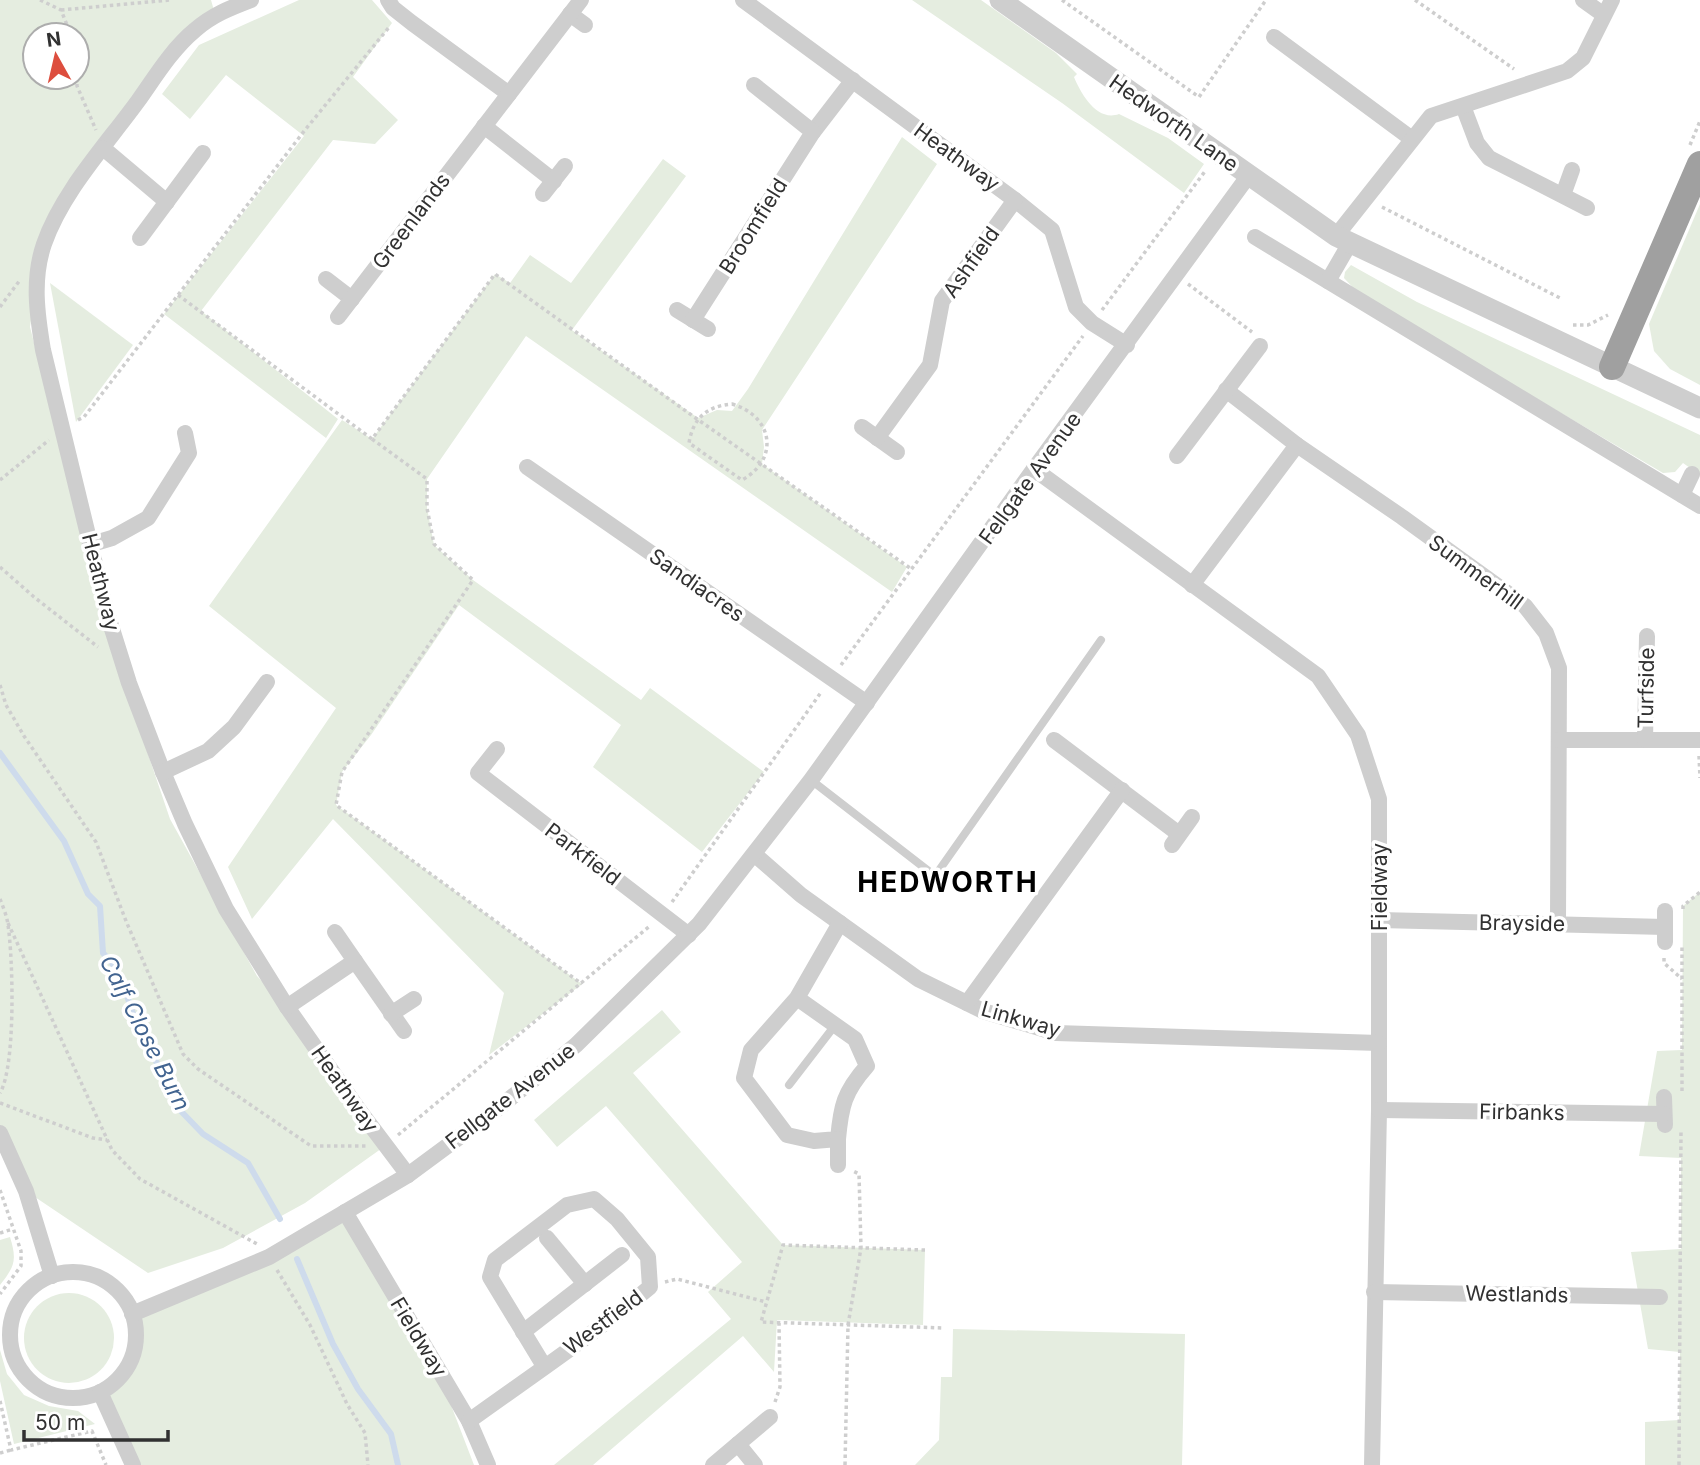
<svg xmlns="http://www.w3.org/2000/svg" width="1700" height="1465" viewBox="0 0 1700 1465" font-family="Inter,sans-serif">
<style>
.green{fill:#e5ede0;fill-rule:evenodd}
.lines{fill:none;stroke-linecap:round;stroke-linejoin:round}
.stream{stroke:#cedbec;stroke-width:6}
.path{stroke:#cecece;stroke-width:3.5;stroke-dasharray:3.5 3.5;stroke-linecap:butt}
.service{stroke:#cecece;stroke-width:8}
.minor{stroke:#cecece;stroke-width:16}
.tertiary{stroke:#cecece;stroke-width:21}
.trunk{stroke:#a0a0a0;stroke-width:26}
.labels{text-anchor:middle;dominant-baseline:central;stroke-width:7;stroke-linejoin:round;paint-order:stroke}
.street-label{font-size:21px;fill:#313131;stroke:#fff}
.water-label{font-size:23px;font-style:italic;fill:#426490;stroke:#fff}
.district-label{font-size:28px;font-weight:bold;letter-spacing:2px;fill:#000;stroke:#fff}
</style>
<rect width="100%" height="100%" fill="#fff"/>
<g class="green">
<path d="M0,0H211L215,14L103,148L39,262L30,327L109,639L170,819L257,976L287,1007L385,1146L305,1203L223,1248L148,1273L26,1191L0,1133ZM35,35H77V77H35Z"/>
<path d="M299,0H372L392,23L353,77L398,120L375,144L333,140L201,311L338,419L326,438L164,314L304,136L226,75L190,119L162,94L199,45Z"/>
<path d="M912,0H981L1056,53L1077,74L1074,77C1081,94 1097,122 1119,114L1168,138L1204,164L1184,193L1062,103Z"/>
<path d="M902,137L937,164L762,430L764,447L762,464L907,567L892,592L526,336L427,479V508L434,545L473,580L641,700L650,688L764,772L702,852L593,767L621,725L459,605L371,735L342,772L336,805L582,984L489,1055L504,993L333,819L252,919L228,867L336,708L209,606L342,420L372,439L495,274L510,283L530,255L571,283L663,159L686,176L572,330L698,418L717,410L732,411L748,389Z"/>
<path d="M1700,204V385L1670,369L1654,351L1649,324Z"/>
<path d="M1351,265L1417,302L1700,435V475L1683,463L1675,472L1663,473L1359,294L1344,278L1345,272Z"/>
<path d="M50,283L133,345L76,422Z"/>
<path d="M1700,892V1465H1645V1422L1679,1420L1680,1352L1648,1349L1631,1252L1681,1249V1158L1639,1156L1657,1051L1682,1050L1683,906Z"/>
<path d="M662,1010L681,1032L633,1073L783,1245L925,1250L923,1325L777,1320L774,1372L743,1336L593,1465H554L731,1319L708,1292L742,1262L606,1106L557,1147L534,1120Z"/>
<path d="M345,1212L449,1400L474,1465H133L100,1392C130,1370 141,1352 132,1314Z"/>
<path d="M10,1237C17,1260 15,1266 0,1285V1240Z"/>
<circle cx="69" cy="1338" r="45"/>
<path d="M953,1329L1185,1334L1182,1465H915L939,1440L941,1377H952Z"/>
<path d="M0,1350L7,1374L24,1395L49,1406L78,1411L95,1424L14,1444L0,1381Z"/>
</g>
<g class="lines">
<g class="stream">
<path d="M0,753L64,841L88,894L100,906L103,953L112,963L125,990L140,1034L164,1075L176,1087V1106L203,1134L248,1163L280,1219"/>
<path d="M297,1259L333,1344L358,1389L391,1434L398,1465"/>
</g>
<g class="path">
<path d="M40,0L61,10L71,35"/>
<path d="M1062,0L1199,97L1266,0"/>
<path d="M1415,0L1514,69"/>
<path d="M61,10L170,0"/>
<path d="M77,77V86L96,130"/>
<path d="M1690,145L1700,121"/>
<path d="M1382,207L1560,298"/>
<path d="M1188,284L1252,332"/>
<path d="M178,295L372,439L495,274L697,419L910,568"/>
<path d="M0,307L20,280"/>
<path d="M1102,310L1206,170"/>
<path d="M1573,325H1588L1608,315"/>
<path d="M732,404C773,416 780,459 742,480L689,443C693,418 707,406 732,404Z"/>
<path d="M78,420L84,417L305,130L390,26"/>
<path d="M372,439L427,479V508L434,544L473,580L342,772L336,805L582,984"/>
<path d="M0,480L49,440"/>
<path d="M0,567L34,597L98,647"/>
<path d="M841,665L1083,336"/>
<path d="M0,685L6,705L24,736L96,842L126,921L183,1054L198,1069L311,1146H367"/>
<path d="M1699,756L1700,778"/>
<path d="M0,899C3,907 7,916 8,925C13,958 16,1066 0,1093"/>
<path d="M672,902L822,691"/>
<path d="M1683,909V906L1700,892"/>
<path d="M8,923L112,1150L140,1179L257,1244"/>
<path d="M1664,958V963L1682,979"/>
<path d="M1682,1091V945"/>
<path d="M0,1103L93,1138L107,1140"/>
<path d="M398,1135L651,925"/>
<path d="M0,1190L21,1251V1266L0,1294"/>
<path d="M0,1233L13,1229"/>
<path d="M925,1250L783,1245L761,1322L944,1328"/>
<path d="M277,1270L310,1325L347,1404L365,1433L368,1465"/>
<path d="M665,1282L677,1279L766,1302"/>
<path d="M0,1401L11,1450L92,1431L106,1465"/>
<path d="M775,1402L780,1387L779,1323"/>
<path d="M0,1453L11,1450"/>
<path d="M845,1465L848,1325L861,1248L859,1174L853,1171"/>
<path d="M1679,1465L1681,1131"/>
</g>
<g class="service">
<path d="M811,780L935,876L1101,640"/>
<path d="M789,1085L836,1024"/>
</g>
<g class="minor">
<path d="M251,0C230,8 212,15 195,30C172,49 155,77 138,101C106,145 62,192 44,244C32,279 37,314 43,350L107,613L129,683L163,772L185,824L226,909L287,1007L359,1110L408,1175"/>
<path d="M388,0L393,8L412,23L509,94"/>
<path d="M743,0L1015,200L1052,230L1076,307L1092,323L1127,345"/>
<path d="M1583,0L1604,15"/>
<path d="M570,14L585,25"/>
<path d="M1274,37L1412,139"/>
<path d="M1463,106L1477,143L1489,158L1587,208"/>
<path d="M484,126L554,181"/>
<path d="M813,132L853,80"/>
<path d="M103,148L167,202"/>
<path d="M543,194L565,166"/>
<path d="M1563,195L1572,170"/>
<path d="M1336,236L1431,116L1567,71L1583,58L1612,0"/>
<path d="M1255,237L1700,506"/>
<path d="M140,238L203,153"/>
<path d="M326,279L352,299"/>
<path d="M1328,281L1350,243"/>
<path d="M677,310L708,329"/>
<path d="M338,317L581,0"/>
<path d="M693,320L813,132L754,85"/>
<path d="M1226,390L1297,445"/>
<path d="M862,427L897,452"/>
<path d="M877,438L930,365L942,301L1015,200"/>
<path d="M1177,456L1260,346"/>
<path d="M527,467L867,703"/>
<path d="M1034,469L1318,676L1358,735L1379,799V1110L1372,1465"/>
<path d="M1682,495L1692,474"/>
<path d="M92,544L112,538L148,518L189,453L185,433"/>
<path d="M1192,585L1297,445L1402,517L1525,606L1546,633L1559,668L1558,924"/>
<path d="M1054,740L1179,834"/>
<path d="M1559,740H1699"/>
<path d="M1645,740L1647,636"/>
<path d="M497,749L478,773L689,935"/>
<path d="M163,772L208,751L234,727L267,682"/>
<path d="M1172,845L1192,817"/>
<path d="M754,854L801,895L918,979L983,1011L1056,1033L1379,1043"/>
<path d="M1379,920L1665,927"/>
<path d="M1665,942V911"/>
<path d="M355,961L404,1031"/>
<path d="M797,998L751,1050L744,1078L787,1135L814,1141L838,1139C841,1106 844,1092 867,1066L855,1039L797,998L840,923"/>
<path d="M967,1003L1122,790"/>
<path d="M287,1007L355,961L335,932"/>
<path d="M391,1014L414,999"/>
<path d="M1664,1097L1665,1125"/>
<path d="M1379,1110L1664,1114"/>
<path d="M0,1133L26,1191L52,1276"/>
<path d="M838,1165V1139"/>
<path d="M345,1212L469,1421L488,1465"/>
<path d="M547,1238L585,1284"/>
<circle cx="73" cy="1335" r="63"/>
<path d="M1374,1292L1660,1297"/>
<path d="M132,1314L269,1257L408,1175L496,1110L576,1045L699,924L811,780L1034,469L1249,175"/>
<path d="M523,1332L622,1255"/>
<path d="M100,1392L133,1465"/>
<path d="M469,1421C530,1377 593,1335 650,1287L648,1257L617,1219L594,1199L567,1205L495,1260L490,1277L544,1366"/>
<path d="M738,1444L755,1465"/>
<path d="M713,1465L770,1417"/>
</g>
<path class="tertiary" d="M1000,0L1336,236L1700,408"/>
<path class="trunk" d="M1612,367L1700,164"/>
</g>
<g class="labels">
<g class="street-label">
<text transform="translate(1174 123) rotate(35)">Hedworth Lane</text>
<text transform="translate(957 157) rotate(36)">Heathway</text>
<text transform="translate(411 221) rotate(-53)">Greenlands</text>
<text transform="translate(753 226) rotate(-58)">Broomfield</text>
<text transform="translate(971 262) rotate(-55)">Ashfield</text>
<text transform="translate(1030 478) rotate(-54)">Fellgate Avenue</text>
<text transform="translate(1476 572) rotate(36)">Summerhill</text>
<text transform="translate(101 582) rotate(76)">Heathway</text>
<text transform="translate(697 585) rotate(35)">Sandiacres</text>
<text transform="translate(1646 688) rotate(-89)">Turfside</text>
<text transform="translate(583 854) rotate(37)">Parkfield</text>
<text transform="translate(1379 887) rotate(-90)">Fieldway</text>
<text transform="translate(1522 923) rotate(1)">Brayside</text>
<text transform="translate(1021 1019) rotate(16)">Linkway</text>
<text transform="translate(345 1089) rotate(55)">Heathway</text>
<text transform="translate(510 1096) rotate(-38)">Fellgate Avenue</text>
<text transform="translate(1522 1112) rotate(1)">Firbanks</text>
<text transform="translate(1517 1294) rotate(1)">Westlands</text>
<text transform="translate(603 1322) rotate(-37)">Westfield</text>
<text transform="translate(419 1337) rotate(59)">Fieldway</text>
</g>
<g class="water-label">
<text transform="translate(145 1033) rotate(63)">Calf Close Burn</text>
</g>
<g class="district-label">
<text x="948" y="882">HEDWORTH</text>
</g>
</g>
<g transform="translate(56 56) rotate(352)"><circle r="33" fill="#ffffff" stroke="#adadad" stroke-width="2"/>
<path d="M0-5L12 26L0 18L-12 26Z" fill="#dd4e3e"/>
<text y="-10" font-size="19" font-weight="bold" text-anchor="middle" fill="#313131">N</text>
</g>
<path d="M24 1430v10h144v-10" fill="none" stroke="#313131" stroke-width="3.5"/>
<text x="35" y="1430" font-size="21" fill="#313131" stroke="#ffffff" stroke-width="5" paint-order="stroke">50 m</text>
</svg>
